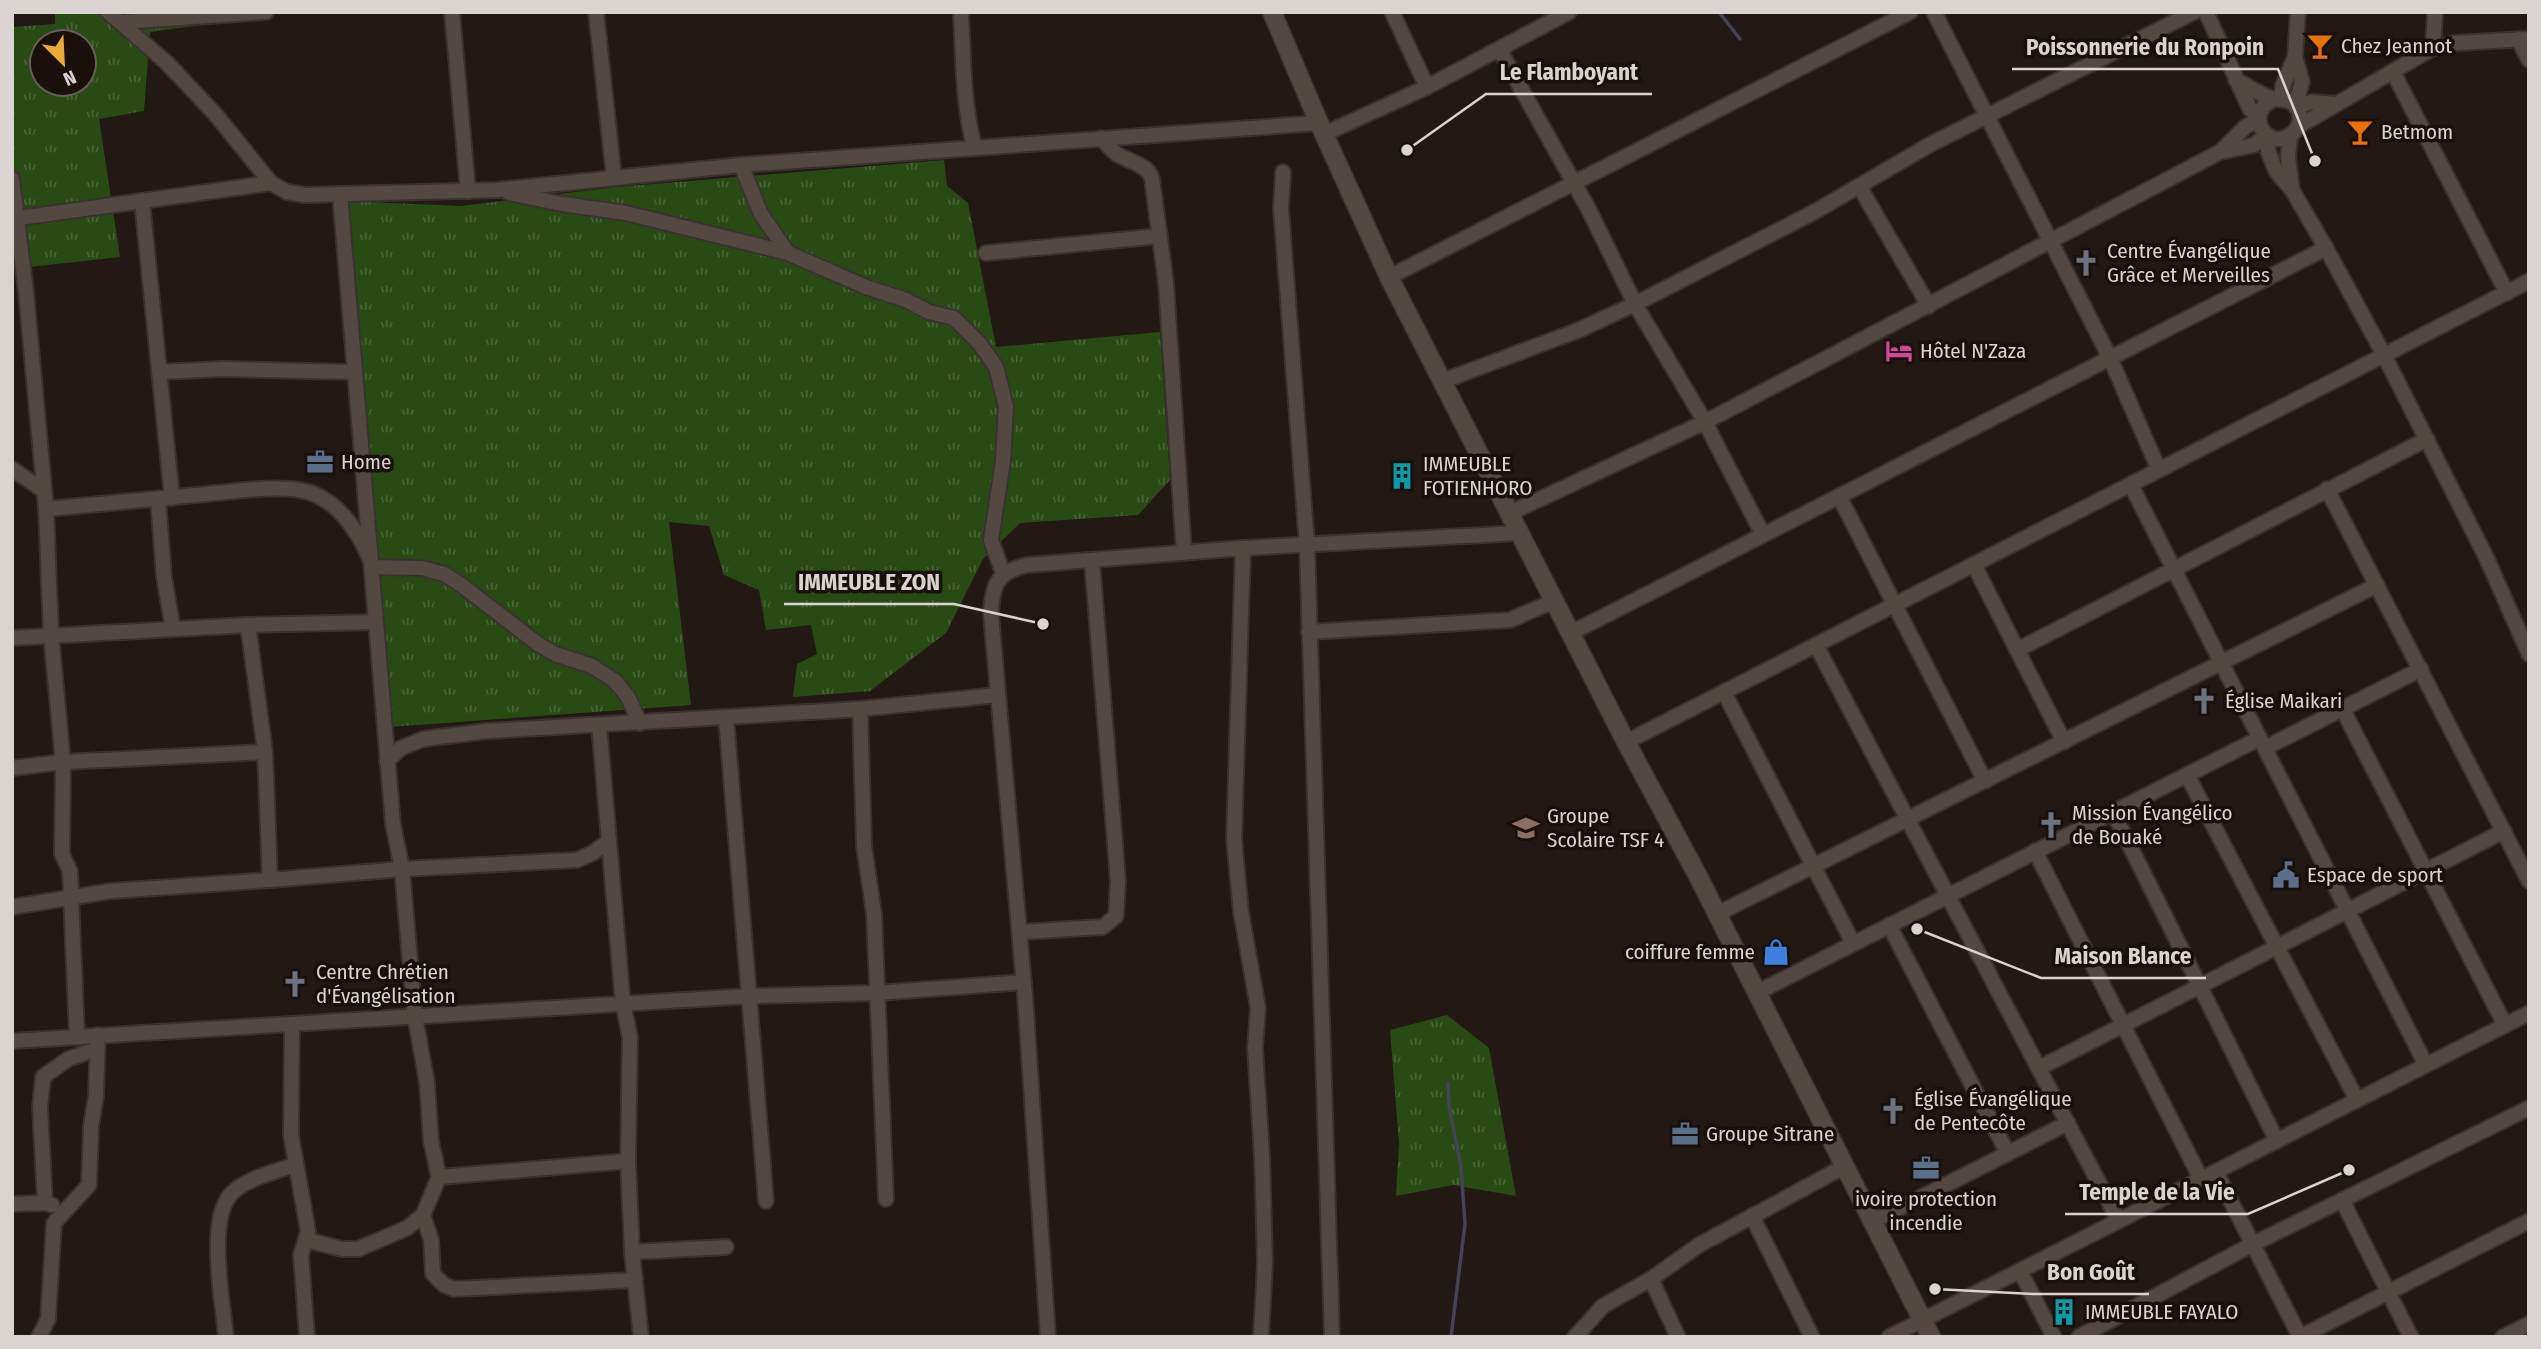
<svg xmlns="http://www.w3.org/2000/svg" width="2541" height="1349" viewBox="0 0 2541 1349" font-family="'Fira Sans Condensed',sans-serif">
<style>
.grass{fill:url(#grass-tufts);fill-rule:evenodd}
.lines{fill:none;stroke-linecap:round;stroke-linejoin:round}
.stream{stroke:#424359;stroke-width:3.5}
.street-casing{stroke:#393230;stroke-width:18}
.secondary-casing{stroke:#393230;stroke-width:21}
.street{stroke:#544843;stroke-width:14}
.secondary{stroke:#544843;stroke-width:18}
.labels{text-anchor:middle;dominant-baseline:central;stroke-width:7;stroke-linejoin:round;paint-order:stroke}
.poi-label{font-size:21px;fill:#dbd3d1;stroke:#190f0b;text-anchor:start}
.leader{fill:none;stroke:#dbd3d1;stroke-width:2.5}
.callout-dot{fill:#dbd3d1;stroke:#190f0b;stroke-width:2.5}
.callout-label{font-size:23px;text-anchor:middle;font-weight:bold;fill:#dbd3d1;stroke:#190f0b;stroke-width:7;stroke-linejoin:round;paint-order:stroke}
</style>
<defs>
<pattern id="grass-tufts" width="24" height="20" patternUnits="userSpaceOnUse" patternTransform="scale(1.75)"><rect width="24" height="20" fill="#2a4a14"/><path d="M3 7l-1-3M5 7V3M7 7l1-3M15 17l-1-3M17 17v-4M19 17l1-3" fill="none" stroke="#486335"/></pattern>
</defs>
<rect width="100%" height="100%" fill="#221814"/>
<g class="grass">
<path d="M55,12H267V16L150,32L144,111L99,119L120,257L12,269V27L55,24ZM42,42H84V84H42Z"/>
<path d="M944,160L947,186L968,203L996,347L1160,332L1170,480L1138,515L1020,523L983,559L946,633L870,691L793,697L797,664L817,654L811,625L766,630L759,590L724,575L709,526L669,522L691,705L388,727L345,201L461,206L617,187Z"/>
<path d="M1447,1015L1489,1048L1516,1196L1453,1185L1396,1196L1399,1143L1390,1030Z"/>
</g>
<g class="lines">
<g class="stream">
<path d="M1719,12L1740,39"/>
<path d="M1448,1083L1449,1106L1461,1167L1465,1224L1451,1337"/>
</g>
<defs>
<g id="street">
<path d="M108,12L167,63L216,115L271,183L287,192L305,195L497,190L741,165L1319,123"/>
<path d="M452,12L468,191"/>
<path d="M596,12L614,178"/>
<path d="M961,12C963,57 963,103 974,146"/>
<path d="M1392,12L1427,87"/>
<path d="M1934,12L2110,358L2159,470"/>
<path d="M2206,12L2250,109L2259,116"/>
<path d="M121,22L266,12"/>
<path d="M2518,39L2529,60"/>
<path d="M2433,48L2435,12"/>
<path d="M1499,49L1589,210L1635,304L1705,422L1763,535"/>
<path d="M2295,57L2302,82L2295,106"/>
<path d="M2393,72L2507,293"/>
<path d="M2236,80C2248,86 2263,97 2275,99C2282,100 2285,99 2291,102C2317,119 2280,160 2260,126C2257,113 2262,104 2275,99"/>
<path d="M2281,98L2283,85L2295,57L2298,12"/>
<path d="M2296,107L2311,102L2337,104"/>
<path d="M2299,126L2433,48L2455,43L2529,39"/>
<path d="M1324,134L1427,87L1569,12"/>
<path d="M2269,137L2268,151L2276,171L2292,190L2326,248L2384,355L2487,559L2529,654"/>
<path d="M2290,137L2288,157L2292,190"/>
<path d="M1101,138C1106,143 1111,150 1117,154C1129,162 1148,164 1152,179L1166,284L1184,553"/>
<path d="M2220,152L2245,127L2259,119"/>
<path d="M741,165L761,214L788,253"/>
<path d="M1283,172L1281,209L1307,545L1332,1337"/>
<path d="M12,179L26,292L46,509L51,634L63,762L62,854L70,871L77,1037"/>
<path d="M1859,186L1929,306"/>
<path d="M509,193L562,204L626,213L788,253L866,287L906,300L929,312L954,318L980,344L996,367L1006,406L1003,461L991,540L1003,573"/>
<path d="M142,201L172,498"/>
<path d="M12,219L271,183"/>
<path d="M986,253L1160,236"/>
<path d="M1389,277L1910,12"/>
<path d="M159,372L222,369L355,372"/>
<path d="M1443,381L1579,330L1635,304L1816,211L1931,144L2194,12"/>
<path d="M12,469L43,490"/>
<path d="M2131,485L2426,1065"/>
<path d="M2327,489L2529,881"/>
<path d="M1839,496L1985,781"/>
<path d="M158,499L164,577L173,629"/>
<path d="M46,509C96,504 146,500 196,495C226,493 287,482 314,494C344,507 362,538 373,567L422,568L444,574L460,584L538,644L555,654L592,666L615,681L628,697L640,723"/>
<path d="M1510,513L1705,422L2220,152L2254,145L2267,135"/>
<path d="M1243,548L1234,839L1241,912L1258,1008L1255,1048L1262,1157L1265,1263L1261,1337"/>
<path d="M1974,565L2064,742"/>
<path d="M248,625L265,752L270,880"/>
<path d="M1309,632L1510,620L1554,601"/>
<path d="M1571,633L2326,248"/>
<path d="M12,638L248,625L375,622"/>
<path d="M1816,645L2119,1221"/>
<path d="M2017,650L2427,439"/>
<path d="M1724,692L1853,943"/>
<path d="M2342,708L2505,1025"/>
<path d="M860,709L864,846L874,914L886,1199"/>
<path d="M726,717L766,1201"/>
<path d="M599,725L623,1004L630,1037L628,1161L632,1252L641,1337"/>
<path d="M1626,742L2529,281"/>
<path d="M2265,748L2421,669"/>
<path d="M387,761L401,748L423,739L487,731L860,709L998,695"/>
<path d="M12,768L63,762L265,752"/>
<path d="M2187,775L2357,1100"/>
<path d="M2113,812L2277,1141"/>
<path d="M2035,851L2201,1179"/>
<path d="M12,907L111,891L270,880L402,869L577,860L593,853L609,841"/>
<path d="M1717,914L2377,585"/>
<path d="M1889,925L2007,1152"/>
<path d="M1020,932L1103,927L1116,916L1118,881L1092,561"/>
<path d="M1756,993L2260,738"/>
<path d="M292,1024L291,1135L308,1231L301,1255L307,1337"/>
<path d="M12,1041L750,996L876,993L1024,982"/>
<path d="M2039,1068L2504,831"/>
<path d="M2216,1172L2300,1337"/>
<path d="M439,1177L628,1161"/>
<path d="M2342,1200L2411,1337"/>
<path d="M45,1203L40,1107L43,1077L68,1059L97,1049"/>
<path d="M12,1204L45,1203L52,1205"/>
<path d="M423,1215L431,1239L433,1274L444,1285L454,1289L635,1280"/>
<path d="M1752,1216L1812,1337"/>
<path d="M1874,1221L2068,1123"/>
<path d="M307,1240L342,1249H358L407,1228L423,1215L439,1177L431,1141L427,1083L415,1017L402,869L393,824L340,194"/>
<path d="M632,1252L726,1247"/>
<path d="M2020,1271L2054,1337"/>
<path d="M1651,1279L1678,1337"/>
<path d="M39,1337L48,1319L54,1223L89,1185L91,1126L96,1096L98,1035"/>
<path d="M226,1337C223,1303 206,1219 232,1193C247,1178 276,1172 296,1164"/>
<path d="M1048,1337L1025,996L991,615C992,586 996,572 1027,565L1243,548L1520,533"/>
<path d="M1575,1337L1603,1306L1651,1279L1699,1245L1845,1166"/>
<path d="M1889,1337L2529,1013"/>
<path d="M2079,1337L2253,1244L2529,1108"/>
<path d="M2300,1337L2529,1221"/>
<path d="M2503,1337L2529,1324"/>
</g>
<path id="secondary" d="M1272,12L1319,123L1389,277L1626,742L1699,878L1931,1337"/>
</defs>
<use href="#street" class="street-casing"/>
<use href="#secondary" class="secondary-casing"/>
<use href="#street" class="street"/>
<use href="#secondary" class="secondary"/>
</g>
<defs>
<symbol id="bar-bare" viewBox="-9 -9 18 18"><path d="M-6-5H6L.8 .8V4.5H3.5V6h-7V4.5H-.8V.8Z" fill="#e8710a" stroke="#190f0b" stroke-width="2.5" paint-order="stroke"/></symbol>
<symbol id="church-bare" viewBox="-9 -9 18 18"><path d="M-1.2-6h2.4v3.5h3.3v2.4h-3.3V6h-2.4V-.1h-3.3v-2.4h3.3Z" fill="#6b7280" stroke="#190f0b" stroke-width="2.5" paint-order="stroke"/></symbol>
<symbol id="hotel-bare" viewBox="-9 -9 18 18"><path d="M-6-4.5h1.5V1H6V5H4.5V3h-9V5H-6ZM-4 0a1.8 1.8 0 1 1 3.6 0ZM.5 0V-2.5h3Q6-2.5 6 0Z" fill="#d1479c" stroke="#190f0b" stroke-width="2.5" paint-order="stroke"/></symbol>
<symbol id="office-bare" viewBox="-9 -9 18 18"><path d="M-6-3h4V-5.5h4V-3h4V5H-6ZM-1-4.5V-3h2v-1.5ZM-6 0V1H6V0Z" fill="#5c6f8a" stroke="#190f0b" stroke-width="2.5" paint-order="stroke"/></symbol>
<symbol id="building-bare" viewBox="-9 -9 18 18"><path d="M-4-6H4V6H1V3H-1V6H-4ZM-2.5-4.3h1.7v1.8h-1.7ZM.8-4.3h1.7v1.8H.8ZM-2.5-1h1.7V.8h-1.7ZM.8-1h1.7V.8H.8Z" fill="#0f9aa8" stroke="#190f0b" stroke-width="2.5" paint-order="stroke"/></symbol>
<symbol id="school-bare" viewBox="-9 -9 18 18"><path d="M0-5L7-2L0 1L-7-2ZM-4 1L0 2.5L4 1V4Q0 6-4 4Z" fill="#8d6e63" stroke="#190f0b" stroke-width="2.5" paint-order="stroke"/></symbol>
<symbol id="civic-bare" viewBox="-9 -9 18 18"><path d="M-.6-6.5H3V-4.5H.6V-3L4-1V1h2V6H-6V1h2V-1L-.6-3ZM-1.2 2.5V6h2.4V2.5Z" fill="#5c6f8a" stroke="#190f0b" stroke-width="2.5" paint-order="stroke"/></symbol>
<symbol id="shop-bare" viewBox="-9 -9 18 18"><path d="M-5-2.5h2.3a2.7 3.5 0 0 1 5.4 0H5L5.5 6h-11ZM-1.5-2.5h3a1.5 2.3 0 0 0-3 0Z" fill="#3f7fe0" stroke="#190f0b" stroke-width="2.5" paint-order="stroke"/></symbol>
</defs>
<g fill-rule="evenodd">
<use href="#bar-bare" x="2301" y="27" width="38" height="38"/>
<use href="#bar-bare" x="2341" y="113" width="38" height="38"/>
<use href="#church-bare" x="2067" y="244" width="38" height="38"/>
<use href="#hotel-bare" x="1880" y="332" width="38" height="38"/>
<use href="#office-bare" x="301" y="443" width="38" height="38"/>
<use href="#building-bare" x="1383" y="457" width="38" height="38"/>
<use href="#church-bare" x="2185" y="682" width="38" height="38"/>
<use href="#church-bare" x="2032" y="806" width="38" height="38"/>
<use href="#school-bare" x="1507" y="809" width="38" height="38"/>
<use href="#civic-bare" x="2267" y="856" width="38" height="38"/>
<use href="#shop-bare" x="1757" y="933" width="38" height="38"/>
<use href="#church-bare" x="276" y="965" width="38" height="38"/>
<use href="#church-bare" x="1874" y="1092" width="38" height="38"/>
<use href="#office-bare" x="1666" y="1115" width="38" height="38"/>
<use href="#office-bare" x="1907" y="1149" width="38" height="38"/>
<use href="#building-bare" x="2045" y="1293" width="38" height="38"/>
</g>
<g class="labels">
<g class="poi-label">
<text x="2341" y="46">Chez Jeannot</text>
<text x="2381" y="132">Betmom</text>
<text x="2107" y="251">Centre Évangélique<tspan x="2107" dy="24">Grâce et Merveilles</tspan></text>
<text x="1920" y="351">Hôtel N'Zaza</text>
<text x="341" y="462">Home</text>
<text x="1423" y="464">IMMEUBLE<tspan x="1423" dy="24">FOTIENHORO</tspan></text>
<text x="2225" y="701">Église Maikari</text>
<text x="2072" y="813">Mission Évangélico<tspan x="2072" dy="24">de Bouaké</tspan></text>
<text x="1547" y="816">Groupe<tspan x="1547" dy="24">Scolaire TSF 4</tspan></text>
<text x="2307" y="875">Espace de sport</text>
<text x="1755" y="952" text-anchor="end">coiffure femme</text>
<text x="316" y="972">Centre Chrétien<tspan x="316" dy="24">d'Évangélisation</tspan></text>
<text x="1914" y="1099">Église Évangélique<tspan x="1914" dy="24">de Pentecôte</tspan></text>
<text x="1706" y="1134">Groupe Sitrane</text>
<text x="1926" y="1199" text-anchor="middle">ivoire protection<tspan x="1926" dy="24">incendie</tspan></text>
<text x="2085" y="1312">IMMEUBLE FAYALO</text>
</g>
</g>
<path class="leader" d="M2315 161L2278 69H2012M1407 150L1486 94H1652M1043 624L954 604H784M1917 929L2041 978H2206M2349 1170L2248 1214H2065M1935 1289L2033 1294H2149"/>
<g class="callout-dot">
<circle cx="2315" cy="161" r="7"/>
<circle cx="1407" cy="150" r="7"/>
<circle cx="1043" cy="624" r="7"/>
<circle cx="1917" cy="929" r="7"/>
<circle cx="2349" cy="1170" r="7"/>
<circle cx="1935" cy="1289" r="7"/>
</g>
<g class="callout-label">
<text x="2145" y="55">Poissonnerie du Ronpoin</text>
<text x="1569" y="80">Le Flamboyant</text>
<text x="869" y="590">IMMEUBLE ZON</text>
<text x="2123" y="964">Maison Blance</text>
<text x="2157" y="1200">Temple de la Vie</text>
<text x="2091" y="1280">Bon Goût</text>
</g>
<rect width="2541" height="1349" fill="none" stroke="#dbd3d1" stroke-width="28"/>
<g transform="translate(63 63) rotate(156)"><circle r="33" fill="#190f0b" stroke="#675d5a" stroke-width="2"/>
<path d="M0-5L12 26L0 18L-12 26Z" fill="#eaaa38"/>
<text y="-10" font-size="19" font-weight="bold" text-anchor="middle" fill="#dbd3d1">N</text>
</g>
</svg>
